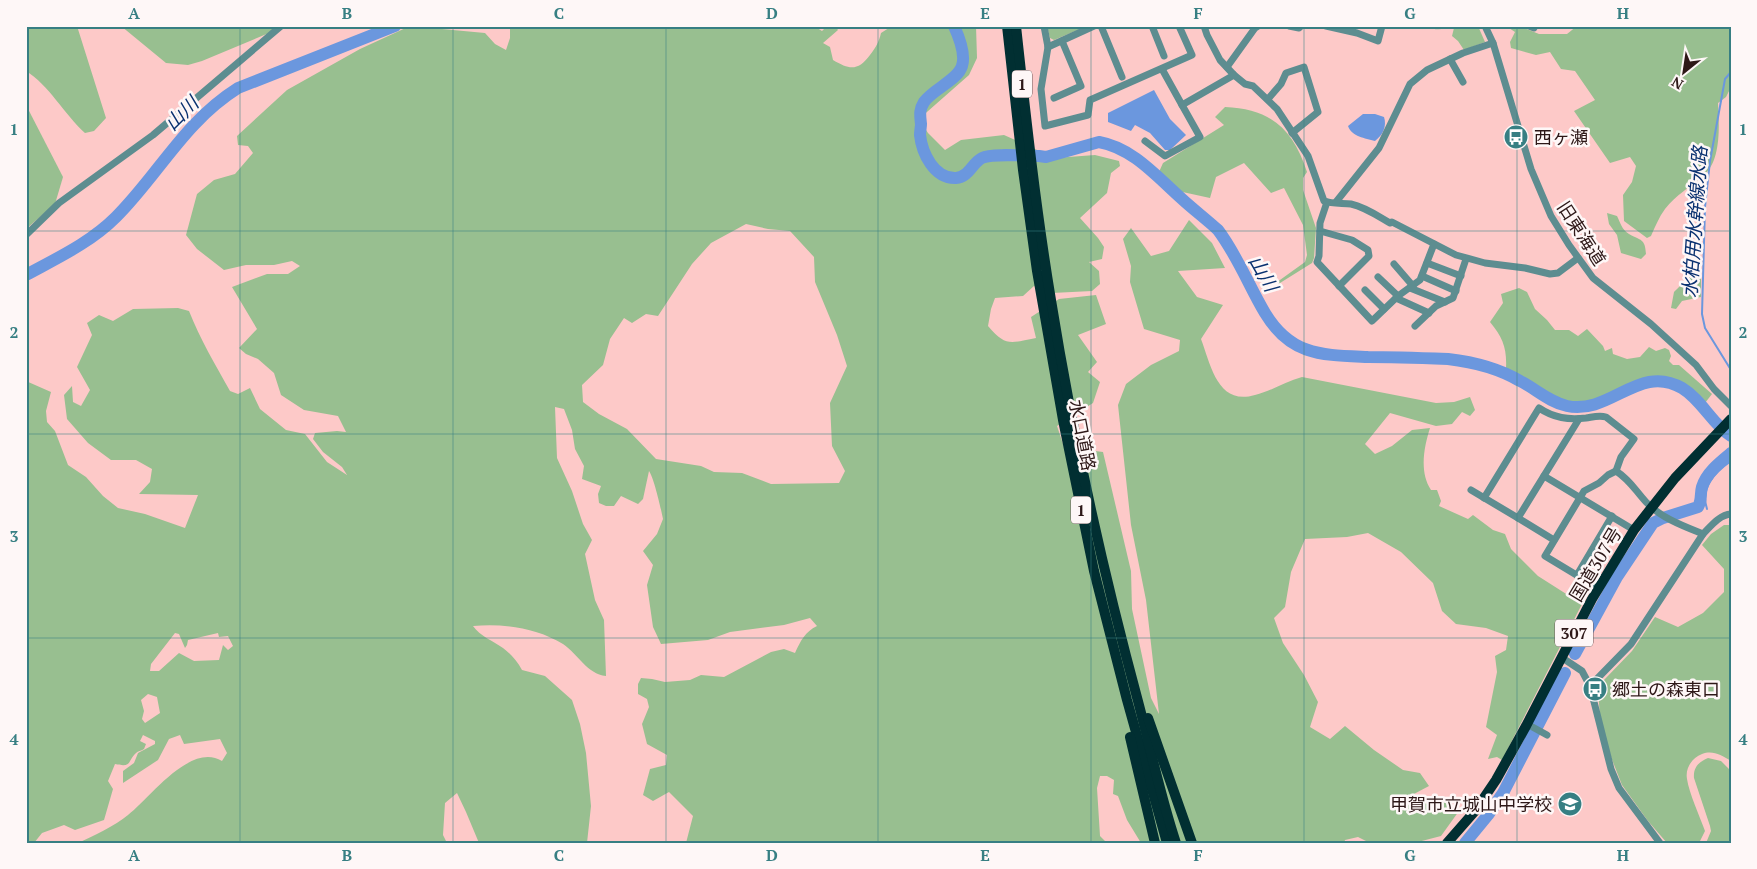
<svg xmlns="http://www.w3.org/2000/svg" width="1757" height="869" viewBox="0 0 1757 869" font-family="'PT Serif','Noto Sans JP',serif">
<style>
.green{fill:#98bf90;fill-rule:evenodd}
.water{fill:#6b97de}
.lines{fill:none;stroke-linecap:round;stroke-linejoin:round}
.stream{stroke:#6b97de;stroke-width:2}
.river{stroke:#6b97de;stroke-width:12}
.minor{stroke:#5d8d90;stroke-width:7}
.highway{stroke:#012f32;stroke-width:10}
.grid{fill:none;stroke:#377f83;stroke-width:1;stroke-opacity:0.55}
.labels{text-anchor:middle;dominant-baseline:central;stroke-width:5;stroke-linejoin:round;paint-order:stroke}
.shield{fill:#fef7f7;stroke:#6c5a5a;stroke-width:1}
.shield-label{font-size:16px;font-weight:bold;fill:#2d1717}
.poi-label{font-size:18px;fill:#2d1717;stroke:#fef7f7;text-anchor:start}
.street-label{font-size:18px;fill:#2d1717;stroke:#fef7f7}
.water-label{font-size:19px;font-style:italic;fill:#0a3170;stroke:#fef7f7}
.neatline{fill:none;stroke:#377f83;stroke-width:2}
.grid-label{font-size:16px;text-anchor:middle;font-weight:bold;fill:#377f83}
</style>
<rect width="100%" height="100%" fill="#fdc9c8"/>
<g class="green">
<path d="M26,26H77L106,118L94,131L85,133C65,115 48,84 26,71Z"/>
<path d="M121,26H298L276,30L202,61L188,65L166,63Z"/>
<path d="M410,26L485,33L495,44L506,50L510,38V26H814L822,31L827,26H835L838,30L823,43L830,47L833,60C850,70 858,71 870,55C876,47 879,42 881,33L892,26H976L977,58L969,75L919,119L928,133L945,150L961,140L1004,135L1055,158L1095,155L1119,161L1120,166L1111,173L1107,193L1080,218L1098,238L1104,247L1102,259L1089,262L1099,271L1100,284L1092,291L1052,293L1034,286L1023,296L995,298L991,309L988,326C1006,347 1010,343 1036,338L1031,317L1059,299L1096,295L1106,324L1078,335L1097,362L1088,372L1100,382L1093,403L1057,426L1064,447L1103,452L1131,571L1132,609L1151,698L1159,714L1146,600L1131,525L1118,405L1126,384L1151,365L1179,351L1180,340L1144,329L1130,282L1131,266L1123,239L1131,228L1151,256L1169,251L1189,220L1212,243L1225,268L1178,271L1197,297L1223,305L1201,339C1211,366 1218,406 1255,395C1271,391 1285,382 1302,377L1436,403L1454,402L1470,397L1475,410L1470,416L1462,412L1452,424L1436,426L1390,413L1365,444L1375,454L1392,446L1412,430L1430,428C1424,447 1419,472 1431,490H1437L1441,501L1439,506L1468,519L1473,515L1493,530L1505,534L1511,549L1538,576L1582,604L1502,760L1497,757L1488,759L1497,735L1486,727L1497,672L1495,656L1506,650L1508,636L1486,628L1456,624L1442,611L1433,583L1401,552L1368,533L1347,537L1305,539L1291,572L1285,607L1274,618L1283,643L1304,675L1318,702L1310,727L1330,739L1345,726L1374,750L1403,770L1420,773L1429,786L1412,795L1427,804L1444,800L1459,811L1441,836L1414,843H1370L1358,837L1345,840L1344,843H1141L1127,820L1118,796L1113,794L1114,780L1107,776H1100L1097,788L1100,836L1107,843H686L693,816L669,792L653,801L643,795L650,769L666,765L667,755L647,744L642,724L649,707L647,699L638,694V684L641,678L652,679L665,682L690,680L701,675L724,677L771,652L784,649L795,653C801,640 805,632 817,626L810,618L784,625L730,632L708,640L661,644L653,627L647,585L653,565L643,551L657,534L663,519C661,509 654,478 649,471L643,499L638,504L621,496L614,506H606L599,503L598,494L601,486L582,479L584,466L575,449L572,430L564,409L555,407L557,458L572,491L583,524L592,540L585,554L595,600L604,620L606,676C587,674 578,654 563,644C537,628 503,623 473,626C480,636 493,641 503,648C511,654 517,661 522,670L545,676L572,700L580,724L586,753L591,806L587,843H479L466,812L457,793L445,803L443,835L447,843H78C93,836 115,826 128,815C150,798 190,742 222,761L227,753L220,739L184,744L180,735L169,739L158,760L123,783V771L134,763L138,753L155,744V741L143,735L140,741L146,744L144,749C141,751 138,751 136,753C127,761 133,768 115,764L108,781L113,789L104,820L75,830L64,825L42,833L34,843H26V381L51,392L46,411L47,422L55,431L68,465L86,477L103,496L118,508L145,514L185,528L198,495L139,494L150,482L152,469L136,460H111L88,443L67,419L64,395L72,386L73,402L81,406L90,390L77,367L92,335L87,323L99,315L113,321L133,309L178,308L189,311C200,339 215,364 230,391L238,394L250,388L260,409L286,430L305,434L327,462L347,475L342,467L323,452L313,439L315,433L337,431L346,432L338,416L304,410L281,395L274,373L258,359L246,354L239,348L257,329L232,287L267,274H288L300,266L292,261L274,265H246L224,270L197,249L186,235L197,194L214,180L235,174L253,153L248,146L238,145L237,136L287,90L360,49ZM746,224L768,229L790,231L814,257L815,282L837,335L847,366L830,403L832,446L845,471L839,483L771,484L742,473L714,472L701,466L656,459L627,429L599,414L583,402L582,385L603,365L610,339L624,318L632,323L646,314L658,316L692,264L711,243ZM175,633L179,634L185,648L187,645L188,640L218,633L219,637L228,636L233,646L228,650L223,645L219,660L194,661L179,653L159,671H150L151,664ZM148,694L157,697L160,713L145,723L142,719L144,711L141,700Z"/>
<path d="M1047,26H1087L1054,40L1050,38Z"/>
<path d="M1427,26H1478L1485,42L1464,50L1458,41L1452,36L1454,28C1444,28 1436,32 1427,26Z"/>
<path d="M1506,26H1519L1539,34H1567L1577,26H1731V87L1726,97L1718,103C1719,124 1722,161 1703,176C1690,187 1676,195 1665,209C1659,217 1655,227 1651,236L1647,238L1624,221L1623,195L1632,182L1636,166L1630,157L1610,163L1574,111L1595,100L1575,71L1561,69L1550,52L1536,55L1511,48L1510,42L1515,32Z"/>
<path d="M26,105L63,177L55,204L26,229Z"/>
<path d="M1225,107C1271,109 1293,129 1307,172L1303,178V190L1316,228L1314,258L1312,263L1269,290L1273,285L1305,262L1307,255L1303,225L1284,188L1271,193L1244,163L1216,177L1210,198L1178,191L1159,172L1163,163L1224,125L1215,117Z"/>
<path d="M1607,213L1617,216C1620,222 1622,230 1629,234C1641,241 1645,238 1646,254L1641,259L1621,253L1617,235L1609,224Z"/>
<path d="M1701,256V297L1682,301L1676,309L1671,308L1674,292C1686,281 1694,270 1701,256Z"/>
<path d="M1519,288L1527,292L1535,309L1547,320L1555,330H1569L1578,336L1587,329L1603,346L1605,351L1612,348L1613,354L1627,359L1640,357L1649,347L1656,351L1665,348L1669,350L1671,356L1669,361L1673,365H1679L1712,394L1705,403C1699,397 1693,389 1685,385C1641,358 1612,409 1569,404C1548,401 1526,379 1506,369C1507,348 1503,338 1490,322L1503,303L1501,294Z"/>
<path d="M1724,525H1731V761C1721,755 1713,750 1702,754C1692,758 1685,768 1687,779C1689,793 1700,817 1705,831L1699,843H1667L1648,821L1622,785L1611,757L1600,716L1598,691L1604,680L1632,651L1655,617L1678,627L1703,613L1724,592V569L1702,545L1711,534Z"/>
<path d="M1708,758L1721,761L1731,771V843H1706L1711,831L1710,826L1694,778C1693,767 1699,762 1708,758Z"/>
</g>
<g class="water">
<path d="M1154,90L1170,119L1186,135L1170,150H1165L1150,133L1135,125L1131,131L1108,122V113Z"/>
<path d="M1363,114H1375L1384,117C1387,126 1383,135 1375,141C1365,138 1352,137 1348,126Z"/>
</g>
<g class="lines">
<g class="stream">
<path d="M1731,72L1725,79L1710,161L1705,207L1702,314L1705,328L1731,370"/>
<path d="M1707,509C1700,488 1714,473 1731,461"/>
</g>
<g class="river">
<path d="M954,26C959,37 966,54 962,66C958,80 933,89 924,102C919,110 920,115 921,124C921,127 920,131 920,135C922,153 934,179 956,178C969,177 972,163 982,158C992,153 1026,156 1039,156L1046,157L1099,142C1133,148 1157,177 1182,199C1194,210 1206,219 1218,230C1237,255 1249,286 1265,313C1291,356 1322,355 1368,357C1394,357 1421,358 1448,359C1474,362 1498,368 1520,381C1536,389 1549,402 1567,406C1611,415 1639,363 1682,388C1702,400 1712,424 1731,436"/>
<path d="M26,275C57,258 90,243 116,217C159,174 184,122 238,88L395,26"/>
<path d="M1575,654L1617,577L1653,523L1663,518L1698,507C1702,500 1700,494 1702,487C1706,473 1720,462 1731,453"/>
<path d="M1465,843L1488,815L1503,793L1565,673"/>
</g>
<g class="minor">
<path d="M1044,26L1048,47L1041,89L1045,126L1088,115L1090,100L1192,55L1179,26"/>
<path d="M1101,26L1122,77"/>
<path d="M1152,26L1164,56"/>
<path d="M1204,26L1207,35L1220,60L1234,75L1245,84L1253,86L1277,109L1308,156L1324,201C1332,204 1342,203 1351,204C1365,207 1378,216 1390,223L1392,222L1456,255L1485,263L1525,268L1550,274L1558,273L1578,258"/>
<path d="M1289,26L1299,28L1301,26"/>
<path d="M1326,26L1357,33L1378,41L1382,26"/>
<path d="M1485,26L1493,43L1531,169L1551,216L1569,245L1593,278L1651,324L1696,365L1714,389L1731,406"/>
<path d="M1529,26L1534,28V26"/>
<path d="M1048,47L1094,26"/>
<path d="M1450,59L1463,82"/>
<path d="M1227,67L1255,28L1258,26"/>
<path d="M1162,69L1182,105L1234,75"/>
<path d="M1054,98L1081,86L1062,41"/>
<path d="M1268,99L1281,84L1286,73L1304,67L1318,112L1292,133"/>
<path d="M1145,141L1165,156L1200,137L1182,105"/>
<path d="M1327,202L1320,223L1319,256L1317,262L1372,321L1398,296L1420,280L1434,244"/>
<path d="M1336,202L1379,148L1410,84L1427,70L1463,53L1493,43"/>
<path d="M1320,231L1352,240L1368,250L1369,256L1339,286"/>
<path d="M26,235L59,203L153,135L281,26"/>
<path d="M1427,263L1461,276"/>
<path d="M1394,264L1413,286"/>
<path d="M1422,276L1456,291"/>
<path d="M1378,277L1398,296"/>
<path d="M1410,288L1445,302"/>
<path d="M1365,290L1384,309"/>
<path d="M1396,298L1429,313"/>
<path d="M1415,326L1436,306L1453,298L1466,259"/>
<path d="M1544,476L1634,530"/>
<path d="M1471,490L1518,518"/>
<path d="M1484,498L1539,408C1554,418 1568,420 1586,418C1593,417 1599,415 1606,417L1634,439L1621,457L1616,471"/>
<path d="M1554,540L1518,518L1579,419"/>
<path d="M1577,575L1612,516"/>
<path d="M1598,588L1545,556L1584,491L1599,483L1608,475L1616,471C1630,480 1635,490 1646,502C1661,518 1683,526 1703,534"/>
<path d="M1561,657L1582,671L1590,686L1611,769L1619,788L1660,843"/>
<path d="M1590,686L1631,644L1703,534C1711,526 1719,515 1731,514"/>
<path d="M1527,724L1547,735"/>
</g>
<g class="highway">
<path d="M1007,26L1023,170L1037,271L1063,420L1094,571L1127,700L1167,843"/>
<path d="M1016,26C1026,118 1036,210 1051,300C1073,437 1103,572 1139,705C1151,751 1161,798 1176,843"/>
<path d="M1148,718L1192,843"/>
<path d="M1130,737L1155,843"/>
<path d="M1447,843L1475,811L1496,780L1526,726L1592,599L1634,530L1675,478L1731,419"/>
</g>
</g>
<path class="grid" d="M240,26V843M453,26V843M666,26V843M878,26V843M1091,26V843M1304,26V843M1517,26V843M26,231H1731M26,434H1731M26,638H1731"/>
<defs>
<symbol id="bus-disc" viewBox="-11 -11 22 22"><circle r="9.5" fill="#377f83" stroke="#fef7f7"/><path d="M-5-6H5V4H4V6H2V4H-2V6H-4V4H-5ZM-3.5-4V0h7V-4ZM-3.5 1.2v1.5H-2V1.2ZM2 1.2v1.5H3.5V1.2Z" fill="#fff"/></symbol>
<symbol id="school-disc" viewBox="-11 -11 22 22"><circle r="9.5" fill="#377f83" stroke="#fef7f7"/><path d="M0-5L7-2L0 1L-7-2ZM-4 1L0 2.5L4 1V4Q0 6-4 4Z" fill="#fff"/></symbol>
</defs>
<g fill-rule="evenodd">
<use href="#bus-disc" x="1502" y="123" width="28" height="28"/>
<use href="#bus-disc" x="1581" y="675" width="28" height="28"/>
<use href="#school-disc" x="1556" y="790" width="28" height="28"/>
</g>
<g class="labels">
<g class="shield">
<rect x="1012" y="70.5" width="20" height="27" rx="4"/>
<rect x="1071" y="496.5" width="20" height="27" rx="4"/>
<rect x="1555" y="619.5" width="38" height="27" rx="4"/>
</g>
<g class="shield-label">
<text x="1022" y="84">1</text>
<text x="1081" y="510">1</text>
<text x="1574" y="633">307</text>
</g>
<g class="poi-label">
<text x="1534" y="137">西ヶ瀬</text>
<text x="1612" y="689">郷土の森東口</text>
<text x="1552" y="804" text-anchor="end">甲賀市立城山中学校</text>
</g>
<g class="street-label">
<text transform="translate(1582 233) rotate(57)">旧東海道</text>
<text transform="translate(1083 435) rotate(79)">水口道路</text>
<text transform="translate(1595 564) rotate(-59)">国道307号</text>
</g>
<g class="water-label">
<text transform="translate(181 113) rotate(-45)">山川</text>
<text transform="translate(1694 222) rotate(-86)">水柏用水幹線水路</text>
<text transform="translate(1264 273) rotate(60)">山川</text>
</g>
</g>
<rect width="1757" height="869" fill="none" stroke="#fef7f7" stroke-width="55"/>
<g transform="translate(1684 72) rotate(210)" stroke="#fef7f7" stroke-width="4" paint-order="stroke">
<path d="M0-4L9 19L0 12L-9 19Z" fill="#2d1717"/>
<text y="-8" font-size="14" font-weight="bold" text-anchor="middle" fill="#2d1717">N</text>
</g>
<rect x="28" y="28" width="1702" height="814" class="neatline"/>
<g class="grid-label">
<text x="134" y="19">A</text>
<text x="347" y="19">B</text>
<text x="559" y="19">C</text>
<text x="772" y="19">D</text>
<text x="985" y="19">E</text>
<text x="1198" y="19">F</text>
<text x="1410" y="19">G</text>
<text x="1623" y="19">H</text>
<text x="14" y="135">1</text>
<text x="1743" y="135">1</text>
<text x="14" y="338">2</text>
<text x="1743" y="338">2</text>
<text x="14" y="542">3</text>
<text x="1743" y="542">3</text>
<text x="14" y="745">4</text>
<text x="1743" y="745">4</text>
<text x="134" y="861">A</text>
<text x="347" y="861">B</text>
<text x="559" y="861">C</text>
<text x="772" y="861">D</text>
<text x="985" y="861">E</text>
<text x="1198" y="861">F</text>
<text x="1410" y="861">G</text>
<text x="1623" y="861">H</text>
</g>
</svg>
